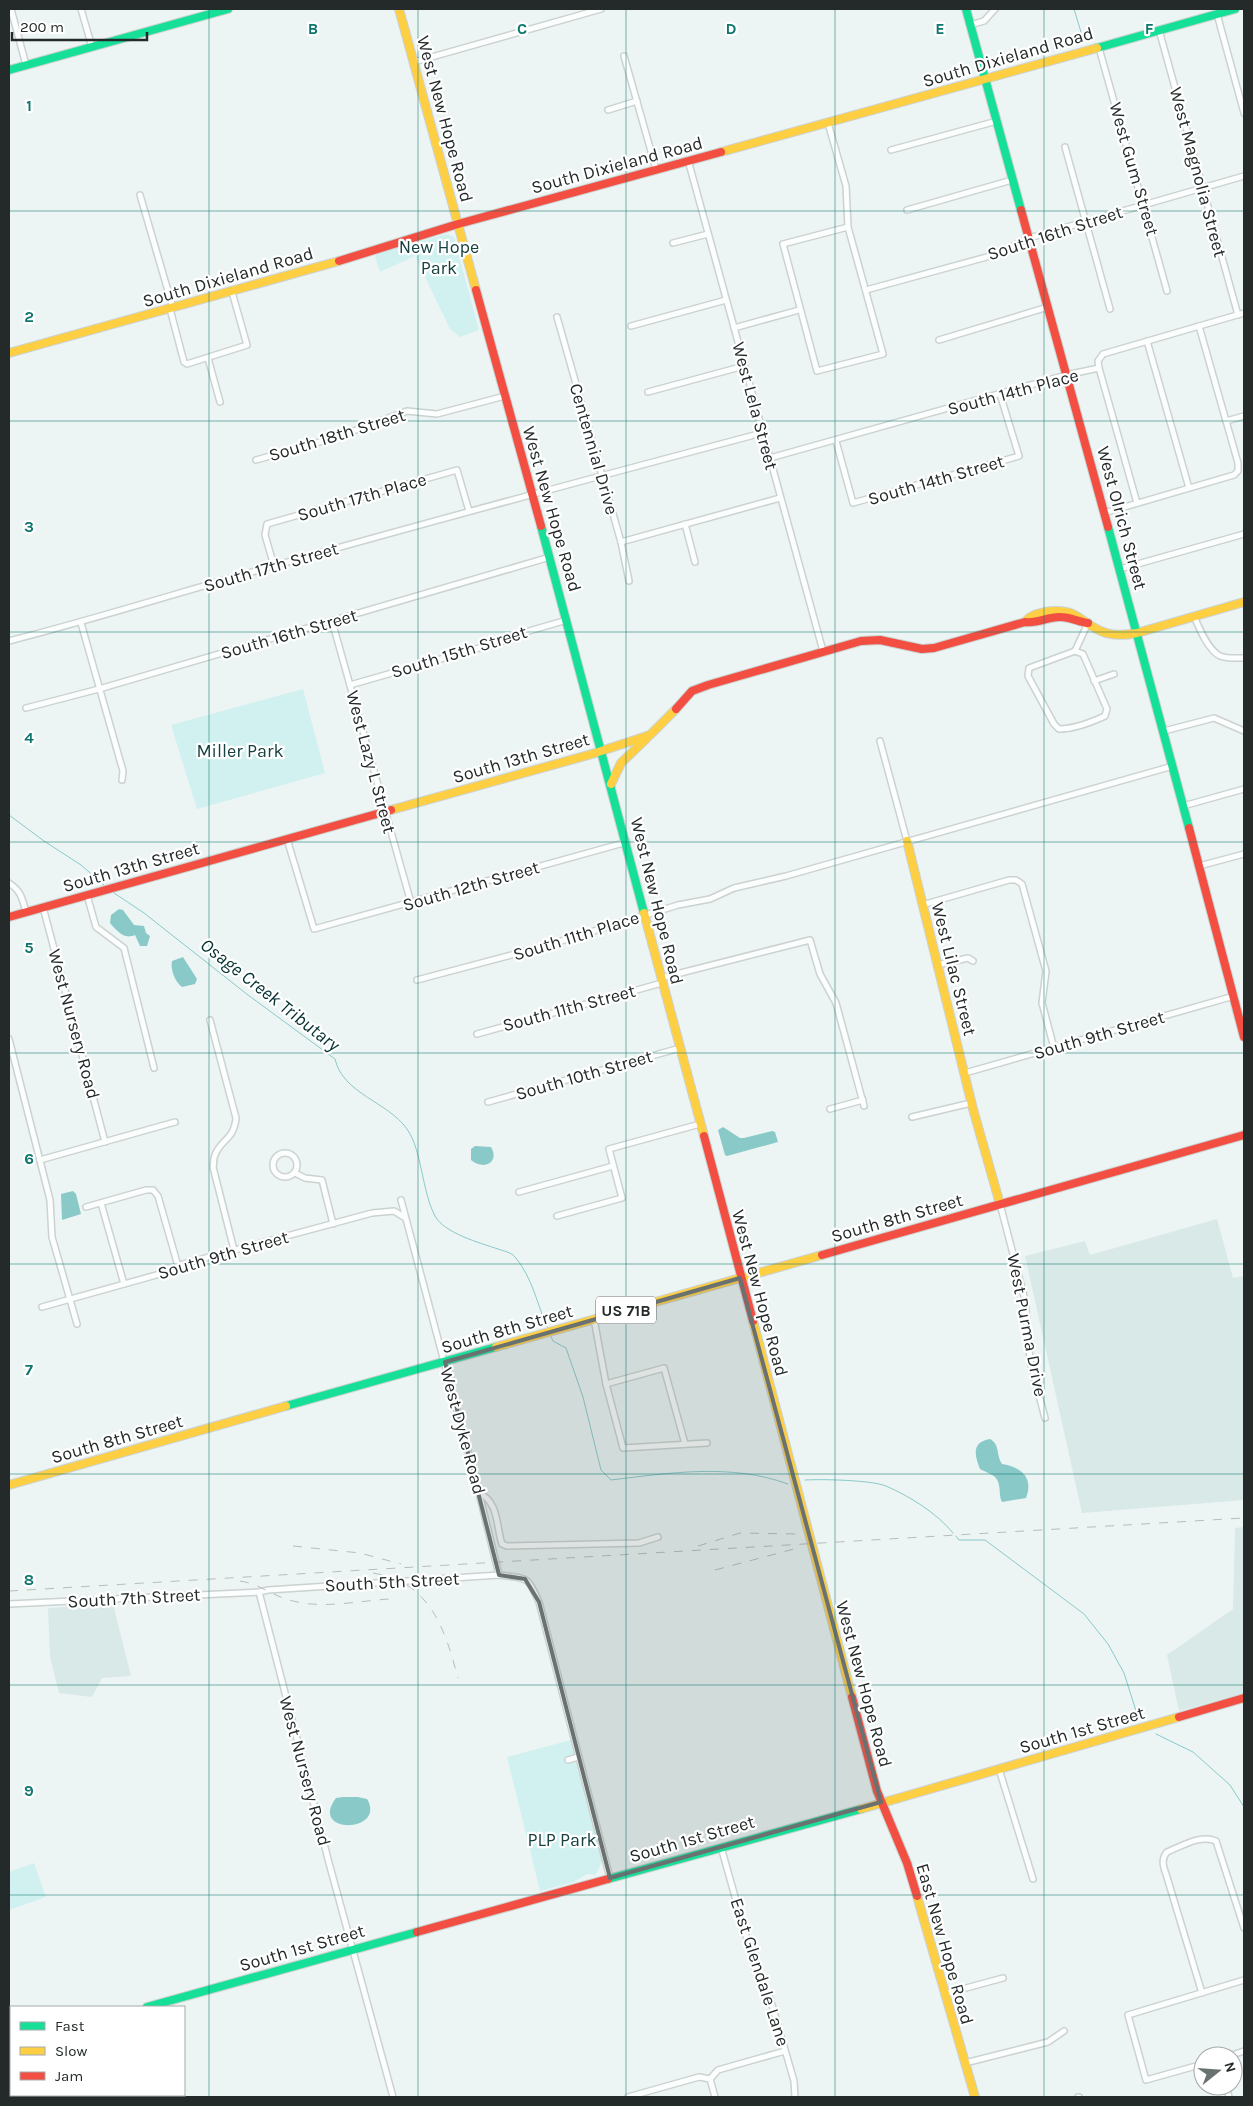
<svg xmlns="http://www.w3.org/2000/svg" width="1253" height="2106" viewBox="0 0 1253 2106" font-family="Karla,sans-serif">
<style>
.built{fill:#d8e9e8}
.green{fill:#d1f1f0}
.water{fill:#89cac9}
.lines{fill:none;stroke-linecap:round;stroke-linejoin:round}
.stream{stroke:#89cac9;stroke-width:1}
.street-casing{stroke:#cbd2d1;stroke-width:8}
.fast-casing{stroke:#cbd2d1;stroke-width:10}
.slow-casing{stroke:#cbd2d1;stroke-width:10}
.jam-casing{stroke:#cbd2d1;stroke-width:10}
.street{stroke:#fcfefd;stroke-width:5}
.fast{stroke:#16e098;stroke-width:8}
.slow{stroke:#ffcf43;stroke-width:8}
.jam{stroke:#f24e42;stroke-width:8}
.rail{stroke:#babcbc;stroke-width:1;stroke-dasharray:9 9;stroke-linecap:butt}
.marked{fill:#6a7171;fill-opacity:0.2;stroke:#6a7171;stroke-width:4;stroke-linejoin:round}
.grid{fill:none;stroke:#0f766e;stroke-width:1;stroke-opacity:0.55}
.labels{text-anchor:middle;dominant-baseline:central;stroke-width:4.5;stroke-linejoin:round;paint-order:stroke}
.shield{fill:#fff;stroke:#666a6a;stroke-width:1}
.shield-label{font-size:16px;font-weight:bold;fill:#242a2a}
.street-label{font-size:18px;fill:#242a2a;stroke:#fff}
.park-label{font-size:18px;fill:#174040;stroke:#fff}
.water-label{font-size:19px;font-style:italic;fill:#043131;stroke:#fff}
.grid-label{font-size:16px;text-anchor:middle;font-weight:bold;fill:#0f766e;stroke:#fff;stroke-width:4.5;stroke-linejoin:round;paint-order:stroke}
</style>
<rect width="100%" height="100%" fill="#ecf5f4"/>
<g class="built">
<path d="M1217,1219L1233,1278L1244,1276V1500L1082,1513L1025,1256L1085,1241L1090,1255Z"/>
<path d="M1244,1527V1693L1179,1711L1167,1655L1233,1609L1235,1528Z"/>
<path d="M113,1604L131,1676L102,1678L92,1697L59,1693L50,1657L48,1608Z"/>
</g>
<g class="green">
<path d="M447,234L454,237L479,330L460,337L450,329L415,256L380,272L375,257L378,253Z"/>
<path d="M303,689L325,773L197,809L171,725Z"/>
<path d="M571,1740L602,1861L596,1875L587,1874L574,1882L540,1891L507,1757Z"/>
<path d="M34,1863L46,1897L9,1910V1872Z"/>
</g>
<g class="water">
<path d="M119,909L123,910L134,925L144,926L146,933L150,936L147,946H140L135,935C124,940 117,931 110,923L111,915Z"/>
<path d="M183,957L197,979L195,984L182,987C175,982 170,969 172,961Z"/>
<path d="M723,1127L740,1138H744L772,1131L775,1132L778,1142L727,1156L725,1155L718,1130Z"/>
<path d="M475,1146L491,1147C500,1162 484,1171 471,1160V1149Z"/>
<path d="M73,1191L76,1194L81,1214L62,1220L61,1194Z"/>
<path d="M990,1439C1000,1444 996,1455 1002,1464C1021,1467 1034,1477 1026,1498L1002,1502C998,1495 1002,1484 995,1477C992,1474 985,1472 980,1469C974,1454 972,1442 990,1439Z"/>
<path d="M343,1797H358L367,1799C387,1833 308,1835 336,1798Z"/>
</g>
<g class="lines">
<g class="stream">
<path d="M1074,9L1084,42"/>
<path d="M9,815L44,841L81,865L104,885"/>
<path d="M114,893L144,913L248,995L335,1059C343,1094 387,1101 407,1129C422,1150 422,1192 435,1216C444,1233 480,1243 498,1249C503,1251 511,1252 515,1257C533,1278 537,1305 548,1329"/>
<path d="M550,1334L553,1341L566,1348L583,1397L601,1470L611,1480C669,1473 731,1463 788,1484"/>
<path d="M805,1480C822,1479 871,1480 886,1486C909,1496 937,1513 953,1533"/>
<path d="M956,1536L959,1540H985L1084,1614L1108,1644L1124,1673L1138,1717"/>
<path d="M1156,1734L1193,1752L1230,1785L1244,1807"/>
</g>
<defs>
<g id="street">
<path d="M11,9L26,65"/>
<path d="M81,9L92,47"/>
<path d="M1217,14L1244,113"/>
<path d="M970,25L984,21L995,9"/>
<path d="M1159,30L1238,315"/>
<path d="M1099,48L1167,291"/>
<path d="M624,56L656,169"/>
<path d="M414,62L601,9"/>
<path d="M608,110L637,101"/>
<path d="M828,123L846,186L848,227L883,354L817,371L783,244L848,227"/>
<path d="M1065,147L1110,309"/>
<path d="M891,150L997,121"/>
<path d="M688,160L823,651"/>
<path d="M140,195L173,308"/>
<path d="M907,210L1012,180"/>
<path d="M673,243L708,234"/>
<path d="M866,290L994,255L1029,238L1244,176"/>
<path d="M170,309L184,362L187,364L247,345L232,292"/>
<path d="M557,317L621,542L629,581"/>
<path d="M631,326L726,300"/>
<path d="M734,328L799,310"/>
<path d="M939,340L1048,307"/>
<path d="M1147,341L1189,488"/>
<path d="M208,358L220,402"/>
<path d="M1099,368L1137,503"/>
<path d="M648,392L744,366"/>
<path d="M1226,421L1244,416"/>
<path d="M836,441L853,503L1019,456L1000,394"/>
<path d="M770,458L1066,375L1099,368L1098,361L1103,354L1244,313"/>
<path d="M256,460L337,437L407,411L437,414L505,396"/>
<path d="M1104,513L1234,475L1238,471V463L1199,326"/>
<path d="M685,524L695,562"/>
<path d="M621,542L780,498"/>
<path d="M274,566L265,535L267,524L457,470L469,511"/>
<path d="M1120,569L1244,534"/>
<path d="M1194,616C1199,628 1208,650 1220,656C1228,659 1236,658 1244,658"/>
<path d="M332,621L411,903"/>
<path d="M81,623L123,771L122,780"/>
<path d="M9,641C99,618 187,590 277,565C438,519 600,476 762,433"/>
<path d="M1075,651L1083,654L1107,709L1105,716C1092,722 1074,729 1059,729L1054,724L1028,676L1029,668Z"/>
<path d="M1075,651L1088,623"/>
<path d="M1094,681L1114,674"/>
<path d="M350,685L514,638L529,631L567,620"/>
<path d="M26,708L99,689L550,557"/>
<path d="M1164,731L1214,718L1244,731"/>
<path d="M880,741L907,841"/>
<path d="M1183,806L1244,789"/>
<path d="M287,839L314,929L627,842"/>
<path d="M1199,866L1244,854"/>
<path d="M9,883C21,891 22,898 26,912"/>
<path d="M87,895L96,927L124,948L154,1068"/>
<path d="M922,905L1009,880H1016L1022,884L1046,971L1042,1003L1054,1048"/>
<path d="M43,907L105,1142"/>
<path d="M937,965L968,958L973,961"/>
<path d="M661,978L810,940L820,974L836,1003L864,1106"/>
<path d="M417,980L545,946L678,905L710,899L734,888L786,876L1173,766"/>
<path d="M210,1020L236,1118C234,1140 221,1139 215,1155C213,1159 214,1164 213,1167L234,1250"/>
<path d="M477,1034L662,983"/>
<path d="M9,1039L50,1200L52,1237L77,1324"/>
<path d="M965,1073L1234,996"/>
<path d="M488,1102L680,1048"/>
<path d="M830,1109L863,1100"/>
<path d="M912,1117L971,1103"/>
<circle cx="285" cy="1165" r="12"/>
<path d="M40,1160L175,1122"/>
<path d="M295,1173L305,1178L322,1180L333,1224"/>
<path d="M519,1192L613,1166"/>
<path d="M401,1200L479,1493L499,1575"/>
<path d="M101,1203L124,1284"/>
<path d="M1000,1204L1025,1300L1030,1361L1045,1418"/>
<path d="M86,1207L146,1190H153L158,1196L178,1266"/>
<path d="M557,1216L622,1198L609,1149L700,1124"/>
<path d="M42,1307L167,1272L183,1264L372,1213L394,1211L404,1217"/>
<path d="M594,1319L606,1384L623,1448L707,1443"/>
<path d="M606,1384L664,1368L685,1444"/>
<path d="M479,1493C499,1502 496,1526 502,1544L507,1546L639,1543L658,1537"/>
<path d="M259,1592L329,1863L393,2097"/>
<path d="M9,1604L259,1592L268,1590L499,1575C528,1579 527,1575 539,1602L610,1878"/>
<path d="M568,1760L578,1757"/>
<path d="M999,1769L1033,1879"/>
<path d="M721,1847L759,1982L770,1998L794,2081L795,2097"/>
<path d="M1202,1993L1166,1874C1163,1866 1161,1859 1167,1852C1182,1846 1201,1834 1216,1841L1244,1928"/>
<path d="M944,1994L1003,1978"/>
<path d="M1229,2056L1244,2051"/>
<path d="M965,2063L1048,2042L1064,2031"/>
<path d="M1203,2064L1146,2080L1128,2015L1244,1980"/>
<path d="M710,2079L715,2097"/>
<path d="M1226,2086L1229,2097"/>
<path d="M112,2095L113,2097"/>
<path d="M628,2097L699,2077L710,2079L718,2070L785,2051"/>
<path d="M1078,2097H1079"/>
</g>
<g id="fast">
<path d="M966,9L1021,210"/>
<path d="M1097,48L1235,9"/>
<path d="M9,70L228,9"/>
<path d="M541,526L644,913"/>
<path d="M1108,527L1189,828"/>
<path d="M286,1406L496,1347"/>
<path d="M608,1879L861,1809"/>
<path d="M147,2007L417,1932"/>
<path d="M9,2046H11"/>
</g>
<g id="slow">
<path d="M399,9L476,290"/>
<path d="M721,152L1097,48"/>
<path d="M9,353L339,261"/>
<path d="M1025,622C1031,615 1036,614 1045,612C1079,606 1080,625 1106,633C1116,636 1127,635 1137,633L1244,602"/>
<path d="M611,784L621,763L647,738"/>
<path d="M391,810L592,754L650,735L676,709"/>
<path d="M907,841L973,1109L1000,1204"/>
<path d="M644,913L704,1136"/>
<path d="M753,1321L852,1697"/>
<path d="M496,1347L822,1255"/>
<path d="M9,1485L286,1406"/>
<path d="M861,1809L1179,1717"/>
<path d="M917,1896L975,2097"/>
</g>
<g id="jam">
<path d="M1021,210L1108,527"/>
<path d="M339,261L458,224L721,152"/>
<path d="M476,290L541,526"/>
<path d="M676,709L692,691L708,685L861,641L880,640L922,649L934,648L1025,622C1038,624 1048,616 1061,617C1070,617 1079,622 1088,623"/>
<path d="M1189,828L1244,1037"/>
<path d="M9,917L391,810"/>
<path d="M704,1136L753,1321"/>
<path d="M822,1255L1244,1135"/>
<path d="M852,1697L877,1791L907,1863L917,1896"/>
<path d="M1179,1717L1244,1698"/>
<path d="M417,1932L608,1879"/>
</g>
</defs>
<use href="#street" class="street-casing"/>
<use href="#fast" class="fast-casing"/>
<use href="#slow" class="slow-casing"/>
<use href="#jam" class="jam-casing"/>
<use href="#street" class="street"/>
<use href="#fast" class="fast"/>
<use href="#slow" class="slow"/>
<use href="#jam" class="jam"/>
<g class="rail">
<path d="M293,1546L360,1553L401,1564"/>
<path d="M698,1546L740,1533L796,1534"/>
<path d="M715,1570L794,1549"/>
<path d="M373,1573C431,1582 445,1630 458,1678"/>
<path d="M240,1581C260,1584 274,1597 293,1601C323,1609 358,1601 389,1599"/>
<path d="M9,1591L1244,1518"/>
</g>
</g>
<path class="marked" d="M740,1278L881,1802L610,1878L539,1602L525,1579L499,1575L445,1362Z"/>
<path class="grid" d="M209,9V2097M418,9V2097M626,9V2097M835,9V2097M1044,9V2097M9,211H1244M9,421H1244M9,632H1244M9,842H1244M9,1053H1244M9,1264H1244M9,1474H1244M9,1685H1244M9,1895H1244"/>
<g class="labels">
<rect class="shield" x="596" y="1296.5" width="60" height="27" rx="4"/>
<g class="shield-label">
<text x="626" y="1310">US 71B</text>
</g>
<g class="street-label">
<text transform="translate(1008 57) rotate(-16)">South Dixieland Road</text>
<text transform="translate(445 119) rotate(75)">West New Hope Road</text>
<text transform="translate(617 165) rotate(-15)">South Dixieland Road</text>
<text transform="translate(1134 169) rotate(74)">West Gum Street</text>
<text transform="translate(1198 172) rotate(75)">West Magnolia Street</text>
<text transform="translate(1055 233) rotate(-18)">South 16th Street</text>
<text transform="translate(228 277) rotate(-16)">South Dixieland Road</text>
<text transform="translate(1013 392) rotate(-15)">South 14th Place</text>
<text transform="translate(755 406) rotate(75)">West Lela Street</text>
<text transform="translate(337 435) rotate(-17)">South 18th Street</text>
<text transform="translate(594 449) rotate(74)">Centennial Drive</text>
<text transform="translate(936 480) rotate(-16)">South 14th Street</text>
<text transform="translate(362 497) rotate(-16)">South 17th Place</text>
<text transform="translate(552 509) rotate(74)">West New Hope Road</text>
<text transform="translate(1122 518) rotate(75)">West Olrich Street</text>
<text transform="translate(271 567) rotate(-16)">South 17th Street</text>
<text transform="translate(289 634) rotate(-16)">South 16th Street</text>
<text transform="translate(459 652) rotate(-17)">South 15th Street</text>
<text transform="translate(521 758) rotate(-16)">South 13th Street</text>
<text transform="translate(371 762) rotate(75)">West Lazy L Street</text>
<text transform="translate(131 867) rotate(-16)">South 13th Street</text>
<text transform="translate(471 886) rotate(-16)">South 12th Street</text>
<text transform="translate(657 901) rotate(76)">West New Hope Road</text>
<text transform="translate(576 936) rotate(-17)">South 11th Place</text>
<text transform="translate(954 969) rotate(76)">West Lilac Street</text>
<text transform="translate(569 1008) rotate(-15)">South 11th Street</text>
<text transform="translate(74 1024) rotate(75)">West Nursery Road</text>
<text transform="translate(1099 1035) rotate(-16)">South 9th Street</text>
<text transform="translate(584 1075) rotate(-16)">South 10th Street</text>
<text transform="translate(897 1218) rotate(-16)">South 8th Street</text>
<text transform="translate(223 1255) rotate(-16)">South 9th Street</text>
<text transform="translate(760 1293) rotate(75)">West New Hope Road</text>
<text transform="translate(1027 1325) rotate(79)">West Purma Drive</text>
<text transform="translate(507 1329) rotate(-16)">South 8th Street</text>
<text transform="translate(463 1431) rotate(75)">West Dyke Road</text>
<text transform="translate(117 1439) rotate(-16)">South 8th Street</text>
<text transform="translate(392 1582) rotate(-3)">South 5th Street</text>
<text transform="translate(134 1598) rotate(-3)">South 7th Street</text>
<text transform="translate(864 1684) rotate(75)">West New Hope Road</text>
<text transform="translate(1082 1730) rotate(-16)">South 1st Street</text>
<text transform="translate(305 1771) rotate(75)">West Nursery Road</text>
<text transform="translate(692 1839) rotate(-16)">South 1st Street</text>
<text transform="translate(945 1944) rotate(74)">East New Hope Road</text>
<text transform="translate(302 1948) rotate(-16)">South 1st Street</text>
<text transform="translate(760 1972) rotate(72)">East Glendale Lane</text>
</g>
<g class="park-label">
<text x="439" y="247">New Hope<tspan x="439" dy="21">Park</tspan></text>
<text x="240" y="751">Miller Park</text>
<text x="562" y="1840">PLP Park</text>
</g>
<g class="water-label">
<text transform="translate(270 995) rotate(38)">Osage Creek Tributary</text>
</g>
</g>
<g class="grid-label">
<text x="313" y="34">B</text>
<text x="522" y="34">C</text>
<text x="731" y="34">D</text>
<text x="940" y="34">E</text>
<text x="1149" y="34">F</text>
<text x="29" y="111">1</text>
<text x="29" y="322">2</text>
<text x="29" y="532">3</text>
<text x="29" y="743">4</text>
<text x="29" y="953">5</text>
<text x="29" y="1164">6</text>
<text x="29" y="1375">7</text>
<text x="29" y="1585">8</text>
<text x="29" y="1796">9</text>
</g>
<rect width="1253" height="2106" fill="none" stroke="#242a2a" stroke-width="20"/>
<rect x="10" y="2006" width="175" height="90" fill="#ffffff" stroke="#a7aaaa"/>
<rect x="20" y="2022" width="25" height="8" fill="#16e098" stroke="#a7aaaa"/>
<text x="55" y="2031" font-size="15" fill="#242a2a">Fast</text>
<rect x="20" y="2047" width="25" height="8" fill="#ffcf43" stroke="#a7aaaa"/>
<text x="55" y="2056" font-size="15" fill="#242a2a">Slow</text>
<rect x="20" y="2072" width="25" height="8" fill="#f24e42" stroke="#a7aaaa"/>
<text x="55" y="2081" font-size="15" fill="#242a2a">Jam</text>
<g transform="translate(1218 2071) rotate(73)"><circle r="24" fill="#ffffff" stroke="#a7aaaa"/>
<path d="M0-4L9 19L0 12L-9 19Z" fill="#6a7171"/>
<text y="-8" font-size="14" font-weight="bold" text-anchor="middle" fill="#242a2a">N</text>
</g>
<path d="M12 32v8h135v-8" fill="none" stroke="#242a2a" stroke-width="2.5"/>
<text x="20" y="32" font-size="15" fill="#242a2a" stroke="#ffffff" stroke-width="4" paint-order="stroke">200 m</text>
</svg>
